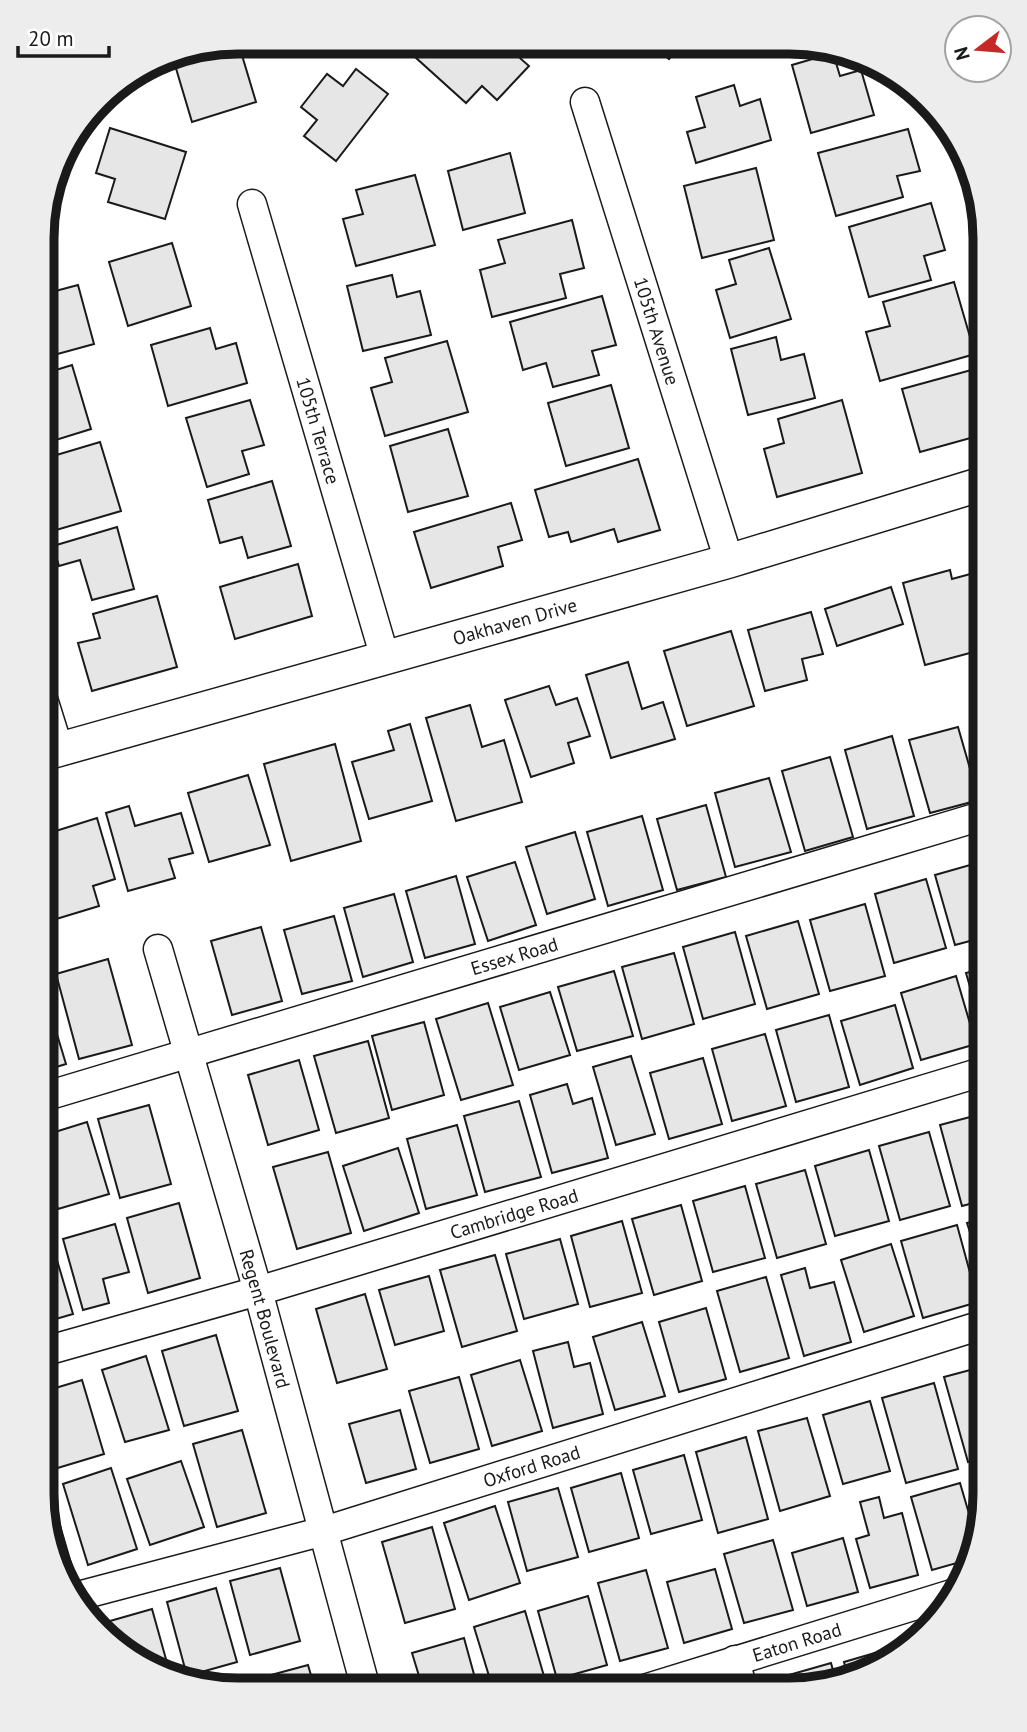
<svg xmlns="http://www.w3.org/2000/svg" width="1027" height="1732" viewBox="0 0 1027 1732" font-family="'PT Sans',sans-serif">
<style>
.building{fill:#e6e6e6;stroke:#1a1a1a;stroke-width:2}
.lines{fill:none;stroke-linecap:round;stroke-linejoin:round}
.minor-casing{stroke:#1a1a1a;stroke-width:31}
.tertiary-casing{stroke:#1a1a1a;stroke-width:36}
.minor{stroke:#fff;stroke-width:28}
.tertiary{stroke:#fff;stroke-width:33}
.labels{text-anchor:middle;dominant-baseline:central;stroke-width:5;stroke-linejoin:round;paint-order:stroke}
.street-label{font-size:19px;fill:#1a1a1a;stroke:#fff}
.rim{fill:none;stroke:#1a1a1a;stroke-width:9}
</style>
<rect width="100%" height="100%" fill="#fff"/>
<g class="building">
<path d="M238,42L256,102L192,122L172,55Z"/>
<path d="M407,43L504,44L529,66L497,100L482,86L466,103L404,47Z"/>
<path d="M652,45H681L669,59Z"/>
<path d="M833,53L840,76L861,70L874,115L811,133L792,65Z"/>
<path d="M356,69L388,94L336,161L304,136L317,120L301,107L327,74L343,86Z"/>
<path d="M734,85L740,106L760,99L771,140L696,163L687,132L705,127L696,97Z"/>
<path d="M110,128L186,152L165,219L108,202L115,179L96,173Z"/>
<path d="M908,129L920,171L897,176L903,197L836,216L818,153Z"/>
<path d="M510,153L525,213L463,230L448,171Z"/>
<path d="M756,168L774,240L702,258L684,186Z"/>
<path d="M415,175L435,245L356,266L343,219L363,214L356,190Z"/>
<path d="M931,203L945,250L924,256L931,280L869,297L849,227Z"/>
<path d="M572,220L584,268L560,274L566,298L492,317L480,270L505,263L498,240Z"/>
<path d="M172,243L191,306L128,326L109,262Z"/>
<path d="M769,248L791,319L730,338L716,290L736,284L729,260Z"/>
<path d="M392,275L397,297L420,291L431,335L363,351L347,286Z"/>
<path d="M954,282L975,354L880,381L866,332L890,326L883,302Z"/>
<path d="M78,285L94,344L43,358L44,294Z"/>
<path d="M602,296L616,345L592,351L599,375L553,387L546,363L523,370L510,322Z"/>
<path d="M210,328L216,349L236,343L247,383L168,406L151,345Z"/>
<path d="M776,337L781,360L804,354L815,398L748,415L731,349Z"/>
<path d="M447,341L468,412L385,436L371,388L392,382L385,358Z"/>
<path d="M72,365L91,429L43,444V374Z"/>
<path d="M975,369L985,403V434L920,452L902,389Z"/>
<path d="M611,385L629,448L566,466L548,403Z"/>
<path d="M250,400L264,445L242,451L249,474L207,487L186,418Z"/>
<path d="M842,400L862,473L777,497L764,449L784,443L778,419Z"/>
<path d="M448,429L468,496L408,512L390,446Z"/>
<path d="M100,442L121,511L46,533L43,459Z"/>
<path d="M638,459L660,530L618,542L614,529L571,542L568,532L549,537L535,490Z"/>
<path d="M272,481L291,546L248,558L242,537L220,543L208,500Z"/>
<path d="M511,503L522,540L498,547L503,566L431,588L414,532Z"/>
<path d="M117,527L134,589L92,600L80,560L59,566L53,546Z"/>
<path d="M298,564L312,616L235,639L220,587Z"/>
<path d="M950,570L952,579L974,573L985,612V649L925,665L903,583Z"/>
<path d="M891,587L903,624L837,646L825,609Z"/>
<path d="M157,596L177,667L92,691L78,643L100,638L93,614Z"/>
<path d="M811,612L823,654L802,659L807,680L765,691L748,630Z"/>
<path d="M731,631L754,706L687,726L664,651Z"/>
<path d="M628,662L642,709L663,702L675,739L611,758L586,675Z"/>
<path d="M549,686L556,705L577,698L590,736L568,743L574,763L531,777L505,700Z"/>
<path d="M470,705L482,747L504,740L522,802L456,821L426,718Z"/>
<path d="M985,713V766L971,717Z"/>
<path d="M410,724L432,801L369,819L352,762L394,750L388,731Z"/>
<path d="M958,727L979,800L930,813L909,740Z"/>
<path d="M892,736L914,816L867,829L845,750Z"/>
<path d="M335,744L361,841L291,861L264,764Z"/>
<path d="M830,757L853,837L805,851L782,771Z"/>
<path d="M248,775L270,845L209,862L188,793Z"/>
<path d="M769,778L791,852L735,867L715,793Z"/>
<path d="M706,805L726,877L677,890L657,819Z"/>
<path d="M129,806L135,826L181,813L193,853L169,859L175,878L128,891L106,813Z"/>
<path d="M642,816L663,890L608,906L587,832Z"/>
<path d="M97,818L115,879L93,886L99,906L53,920L43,886V835Z"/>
<path d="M575,832L595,899L547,914L526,847Z"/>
<path d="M984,861L985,937L955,945L935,875Z"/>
<path d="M515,862L536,925L488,941L467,877Z"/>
<path d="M456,876L475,944L425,958L406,891Z"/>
<path d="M926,879L946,948L894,963L875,894Z"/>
<path d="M394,894L413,962L363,977L344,908Z"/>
<path d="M865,904L885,976L830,991L810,920Z"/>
<path d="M334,916L352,981L302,994L284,930Z"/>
<path d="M798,921L819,994L767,1009L746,936Z"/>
<path d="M261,927L282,1001L232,1015L211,941Z"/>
<path d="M735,932L755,1004L703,1019L683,947Z"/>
<path d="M674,953L694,1024L642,1039L622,967Z"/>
<path d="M108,959L132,1045L79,1059L56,974Z"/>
<path d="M985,968V1039L966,973Z"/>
<path d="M614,971L633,1036L577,1051L558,987Z"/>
<path d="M956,976L976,1044L921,1060L901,993Z"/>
<path d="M43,988L66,1064L43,1071Z"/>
<path d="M550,992L570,1055L519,1070L500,1007Z"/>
<path d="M488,1003L513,1085L461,1100L436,1019Z"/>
<path d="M895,1005L913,1068L860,1085L841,1021Z"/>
<path d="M829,1015L849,1087L796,1102L776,1030Z"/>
<path d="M424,1022L444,1095L392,1110L372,1036Z"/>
<path d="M765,1034L786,1106L732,1121L712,1049Z"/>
<path d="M368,1041L389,1118L336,1133L314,1056Z"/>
<path d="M631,1056L655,1134L616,1145L593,1067Z"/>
<path d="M703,1058L722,1124L669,1139L650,1073Z"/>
<path d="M299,1060L319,1130L268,1145L248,1075Z"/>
<path d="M567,1084L573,1104L592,1098L608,1158L552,1173L530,1095Z"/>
<path d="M519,1101L541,1177L485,1192L464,1116Z"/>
<path d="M149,1105L171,1184L120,1198L98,1119Z"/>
<path d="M985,1113V1200L962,1206L940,1125Z"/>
<path d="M87,1122L109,1194L58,1209L42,1157V1136Z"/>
<path d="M457,1125L477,1195L426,1209L407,1139Z"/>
<path d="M929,1132L950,1206L900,1220L879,1146Z"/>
<path d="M398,1148L419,1213L364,1231L343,1166Z"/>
<path d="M869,1150L889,1221L835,1236L815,1166Z"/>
<path d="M328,1152L351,1233L297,1249L273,1167Z"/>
<path d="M805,1170L826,1244L777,1258L756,1184Z"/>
<path d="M745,1186L765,1258L713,1272L693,1201Z"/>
<path d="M179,1203L200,1278L148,1293L127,1218Z"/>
<path d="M681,1205L702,1281L654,1295L632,1219Z"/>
<path d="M985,1218V1279L967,1223Z"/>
<path d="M622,1221L642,1293L590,1307L571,1236Z"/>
<path d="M115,1224L129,1272L103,1279L109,1303L83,1310L63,1239Z"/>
<path d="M957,1225L978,1302L923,1318L901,1241Z"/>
<path d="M560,1239L578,1304L524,1319L506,1254Z"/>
<path d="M51,1240L73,1314L42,1323V1242Z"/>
<path d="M891,1244L914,1316L864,1332L841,1260Z"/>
<path d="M495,1255L517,1331L462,1347L440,1270Z"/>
<path d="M805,1268L810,1288L834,1282L851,1342L804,1356L781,1275Z"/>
<path d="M429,1276L444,1331L395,1345L379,1290Z"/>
<path d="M766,1277L789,1358L740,1372L717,1291Z"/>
<path d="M365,1294L387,1369L337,1383L316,1309Z"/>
<path d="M706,1308L726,1379L679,1392L659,1322Z"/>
<path d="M642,1322L665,1396L615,1410L593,1337Z"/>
<path d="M216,1335L238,1411L184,1426L162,1351Z"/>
<path d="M568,1342L574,1367L590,1363L603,1414L553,1428L533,1351Z"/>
<path d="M146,1356L169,1430L125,1442L102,1370Z"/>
<path d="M520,1360L542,1431L492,1446L471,1375Z"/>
<path d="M985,1366V1457L968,1462L944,1377Z"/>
<path d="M459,1377L479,1449L430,1463L409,1391Z"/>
<path d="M82,1380L104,1454L51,1470L42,1440V1392Z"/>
<path d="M934,1383L958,1469L906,1483L882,1398Z"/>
<path d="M870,1401L890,1471L843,1484L823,1415Z"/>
<path d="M400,1410L416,1469L366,1483L349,1424Z"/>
<path d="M807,1418L830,1496L780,1511L758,1431Z"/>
<path d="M242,1430L266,1513L217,1527L193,1444Z"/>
<path d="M746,1437L768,1519L718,1533L696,1452Z"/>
<path d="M684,1455L702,1520L651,1534L633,1470Z"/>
<path d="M181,1461L204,1527L150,1545L127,1479Z"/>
<path d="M111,1468L137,1549L88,1565L63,1484Z"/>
<path d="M621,1473L639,1538L589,1552L571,1488Z"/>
<path d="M985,1476V1507L983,1512L974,1479Z"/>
<path d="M960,1483L975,1534L964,1561L932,1570L911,1497Z"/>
<path d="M558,1488L578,1557L527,1571L508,1502Z"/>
<path d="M879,1497L884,1518L902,1513L918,1575L870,1588L856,1539L869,1535L860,1502Z"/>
<path d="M52,1498L73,1570L60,1573L43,1500Z"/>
<path d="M495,1506L520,1583L469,1600L444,1523Z"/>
<path d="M432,1527L455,1609L405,1623L382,1542Z"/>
<path d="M843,1538L858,1592L807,1606L792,1553Z"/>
<path d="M773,1540L793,1610L744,1623L724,1554Z"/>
<path d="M280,1568L300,1641L250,1655L230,1581Z"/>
<path d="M715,1569L732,1629L684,1643L667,1582Z"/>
<path d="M646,1570L668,1648L620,1661L598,1583Z"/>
<path d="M216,1588L237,1662L187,1676L167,1602Z"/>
<path d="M588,1596L607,1665L557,1679L538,1611Z"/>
<path d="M152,1609L169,1670L118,1649L106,1633L103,1623Z"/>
<path d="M525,1611L546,1683L525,1689H493L474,1627Z"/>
<path d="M464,1638L478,1689H423L412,1653Z"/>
<path d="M892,1648L894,1652L864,1675L848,1678L844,1662Z"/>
<path d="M831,1663L836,1681L789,1690H771L768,1681Z"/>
<path d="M308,1665L315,1689L263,1688L260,1678Z"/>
</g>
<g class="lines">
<defs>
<g id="minor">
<path id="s1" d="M585,102L729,561"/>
<path id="s2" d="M252,204L385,658"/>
<path d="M43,699L59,750"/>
<path id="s3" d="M158,949L258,1291L366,1689"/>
<path id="s4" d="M43,1097L985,815"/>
<path id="s5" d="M42,1352L258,1291L985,1071"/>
<path id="s6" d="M78,1596L324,1531L985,1324"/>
<path d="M735,1660L743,1690"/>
<path id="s7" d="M641,1690L952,1594"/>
</g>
<g id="tertiary">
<path id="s8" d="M43,754L729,561L985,483"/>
</g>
</defs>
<use href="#minor" class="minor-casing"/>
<use href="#tertiary" class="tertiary-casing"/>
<use href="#minor" class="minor"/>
<use href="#tertiary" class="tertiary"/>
</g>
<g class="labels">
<g class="street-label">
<text stroke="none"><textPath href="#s1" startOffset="240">105th Avenue</textPath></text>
<text stroke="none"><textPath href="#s2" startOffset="236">105th Terrace</textPath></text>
<text stroke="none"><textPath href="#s8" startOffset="490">Oakhaven Drive</textPath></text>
<text stroke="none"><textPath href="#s4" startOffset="492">Essex Road</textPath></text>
<text stroke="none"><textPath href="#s5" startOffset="492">Cambridge Road</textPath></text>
<text stroke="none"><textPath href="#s3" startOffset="385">Regent Boulevard</textPath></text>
<text stroke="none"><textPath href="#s6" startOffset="472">Oxford Road</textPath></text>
<text stroke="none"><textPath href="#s7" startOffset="163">Eaton Road</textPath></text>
</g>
</g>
<path d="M0 0H1027V1732H0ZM238 54H789A184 184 0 0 1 973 238V1494A184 184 0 0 1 789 1678H238A184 184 0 0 1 54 1494V238A184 184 0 0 1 238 54Z" fill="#ededed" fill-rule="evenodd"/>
<path class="rim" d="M238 54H789A184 184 0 0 1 973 238V1494A184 184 0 0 1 789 1678H238A184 184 0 0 1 54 1494V238A184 184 0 0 1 238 54Z"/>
<g transform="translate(978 49) rotate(254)"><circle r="33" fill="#ffffff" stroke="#a3a3a3" stroke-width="2"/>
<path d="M0-5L12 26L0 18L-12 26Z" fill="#c62828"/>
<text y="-10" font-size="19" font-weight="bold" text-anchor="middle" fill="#1a1a1a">N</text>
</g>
<path d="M18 46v10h91v-10" fill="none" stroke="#1a1a1a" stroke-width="3.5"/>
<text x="28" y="46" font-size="21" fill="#1a1a1a" stroke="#ffffff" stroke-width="5" paint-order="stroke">20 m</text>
</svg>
